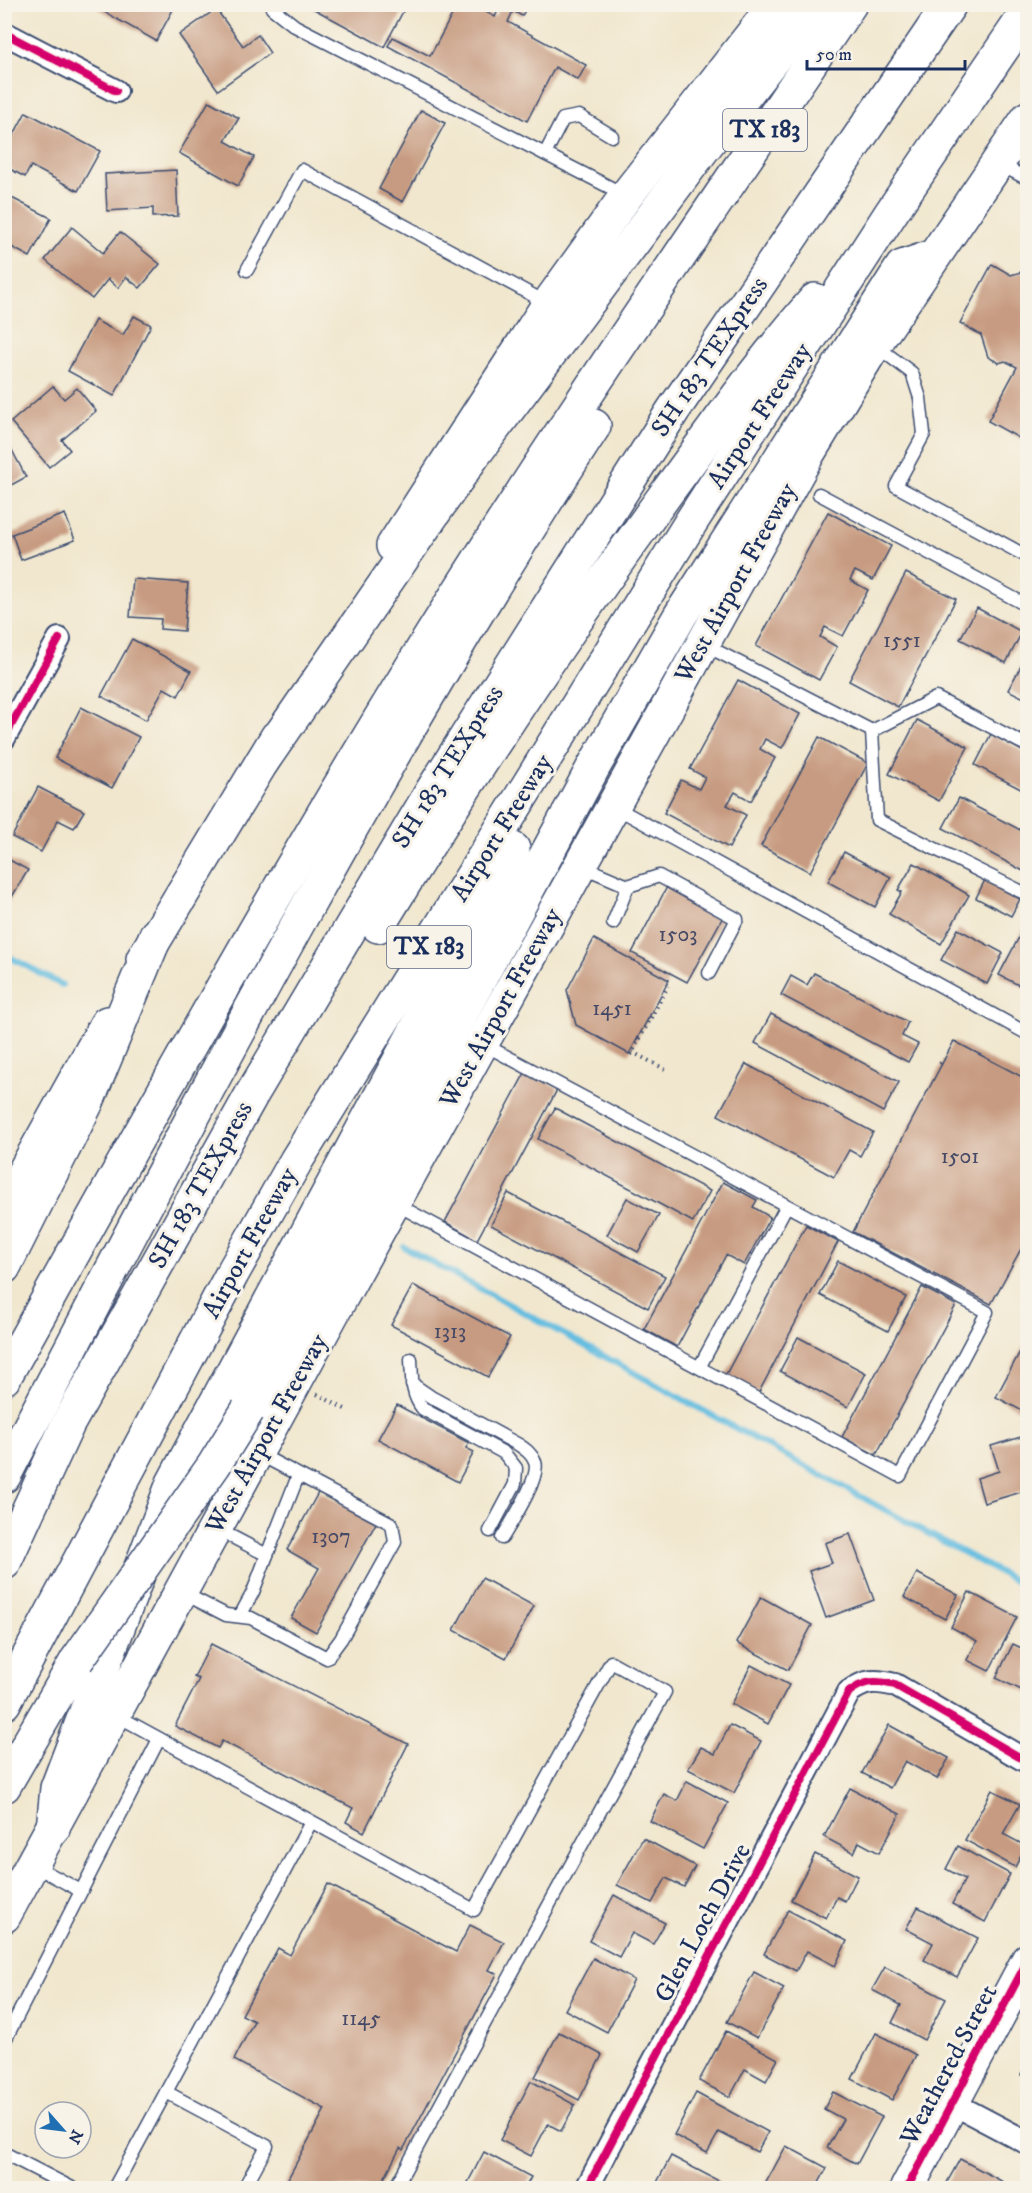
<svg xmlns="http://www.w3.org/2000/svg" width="1032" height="2193" viewBox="0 0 1032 2193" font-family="'IM FELL DW Pica',serif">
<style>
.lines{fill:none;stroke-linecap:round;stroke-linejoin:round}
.stream{stroke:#63bde0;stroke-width:6}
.building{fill:#c79b81}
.lane-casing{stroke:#3b4b6f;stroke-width:15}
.street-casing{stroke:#3b4b6f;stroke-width:26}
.secondary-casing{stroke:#3b4b6f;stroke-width:36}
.highway-casing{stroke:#3b4b6f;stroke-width:36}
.path{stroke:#3b4b6f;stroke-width:4;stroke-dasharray:1.5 4.5;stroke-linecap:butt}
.lane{stroke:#fff;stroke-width:12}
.street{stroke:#fff;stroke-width:22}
.secondary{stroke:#fff;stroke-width:33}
.highway{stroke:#fff;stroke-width:33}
.highway-bridge-casing{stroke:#3b4b6f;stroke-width:36;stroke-linecap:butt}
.highway-bridge{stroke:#fff;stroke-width:33}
.cycleway-casing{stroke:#f7f3e8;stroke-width:11}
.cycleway{stroke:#d6006c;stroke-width:8}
.labels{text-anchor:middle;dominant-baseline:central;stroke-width:6;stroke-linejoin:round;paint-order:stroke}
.number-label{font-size:22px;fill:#464a67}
.shield{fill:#f7f3e8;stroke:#5d6a87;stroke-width:1.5}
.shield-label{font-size:24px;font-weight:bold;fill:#1b2f5e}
.street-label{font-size:26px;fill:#1b2f5e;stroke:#f7f3e8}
</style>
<rect width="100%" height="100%" fill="#f7f3e8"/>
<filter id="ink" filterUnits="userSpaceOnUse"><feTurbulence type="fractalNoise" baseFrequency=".0167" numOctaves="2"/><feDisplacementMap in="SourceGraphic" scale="12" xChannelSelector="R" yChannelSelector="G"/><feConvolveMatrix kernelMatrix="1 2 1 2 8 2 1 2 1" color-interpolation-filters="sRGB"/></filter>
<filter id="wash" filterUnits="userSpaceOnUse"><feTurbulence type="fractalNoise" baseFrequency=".008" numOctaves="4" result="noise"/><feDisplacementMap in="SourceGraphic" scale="24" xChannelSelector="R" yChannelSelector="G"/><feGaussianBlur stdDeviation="1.35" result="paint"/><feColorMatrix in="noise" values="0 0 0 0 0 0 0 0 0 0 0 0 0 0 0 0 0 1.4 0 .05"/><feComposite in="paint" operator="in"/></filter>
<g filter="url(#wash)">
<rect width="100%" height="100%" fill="#f1e7ce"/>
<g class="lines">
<g class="stream">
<path d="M4,954L62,985"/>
<path d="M404,1247L1028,1588"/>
</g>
</g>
<g id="blocks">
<g class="building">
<path d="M90,4H176L156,41Z"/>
<path d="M305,4H407L384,47Z"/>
<path d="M442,4H472L495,17L501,4H528L522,16L513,11L508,22L586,65L578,80L555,67L527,121L388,46L393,37L430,56L454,11Z"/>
<path d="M216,9L243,46L258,35L270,53L218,90L179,35Z"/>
<path d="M209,101L239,118L225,141L254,157L238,186L179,153Z"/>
<path d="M421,110L445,123L403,202L379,189Z"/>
<path d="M26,112L100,151L78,191L31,166L25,177L4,166V153Z"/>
<path d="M176,170L178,216L153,217V208L107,211L105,174Z"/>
<path d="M4,194L51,218L30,257L4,243Z"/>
<path d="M72,227L103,253L120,232L160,264L140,288L126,277L118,288L108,279L92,299L45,260Z"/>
<path d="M992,264L1011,275L1028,270V443L988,421L1017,367L1005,361L999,363L988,357L981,335L960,323Z"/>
<path d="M134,316L151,325L114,396L68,371L95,320L123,335Z"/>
<path d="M53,386L64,399L77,388L96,411L62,440L70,450L49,467L11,422Z"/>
<path d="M4,435L26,477L4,489Z"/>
<path d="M828,512L891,546L873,580L855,571L850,580L868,590L843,636L825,627L820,637L837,647L819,680L756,646Z"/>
<path d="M65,514L75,540L21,560L12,534Z"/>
<path d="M906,573L956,599L898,707L849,681Z"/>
<path d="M133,579L188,583L184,631L160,629L161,619L130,617Z"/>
<path d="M977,608L1022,632L1006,663L960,639Z"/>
<path d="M132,639L191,671L178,696L164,688L146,720L101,696Z"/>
<path d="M1028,653V700L1008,690Z"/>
<path d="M738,680L800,714L782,748L765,739L760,749L775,758L751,801L735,792L727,805L746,815L729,848L664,813L681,780L699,789L705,777L690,769Z"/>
<path d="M81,707L139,737L112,788L55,758Z"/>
<path d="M917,720L968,747L939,801L889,774Z"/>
<path d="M991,734L1028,754V793L975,765Z"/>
<path d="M819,737L868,763L810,872L761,846Z"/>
<path d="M38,787L84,811L74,828L58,820L41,852L12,837Z"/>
<path d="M959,798L1028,834L1027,873L943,828Z"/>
<path d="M844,852L891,877L875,907L828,882Z"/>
<path d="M4,857L28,870L4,910Z"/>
<path d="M914,863L969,895L941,944L889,914L902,892L898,890Z"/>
<path d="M985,880L1020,899L1011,916L976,898Z"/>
<path d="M668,885L724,915L687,982L632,953Z"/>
<path d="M1026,924L1028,925V990L999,975Z"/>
<path d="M958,929L1003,953L987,984L941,960Z"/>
<path d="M594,939L669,980L629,1054L576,1025L567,990Z"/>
<path d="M814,973L908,1022L902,1036L918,1044L908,1062L781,995L791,976L807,985Z"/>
<path d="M771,1014L899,1082L883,1112L755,1043Z"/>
<path d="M954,1041L1028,1080V1236L991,1304L853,1232Z"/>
<path d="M746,1064L873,1132L860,1156L849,1150L834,1177L718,1115Z"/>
<path d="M526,1071L558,1088L477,1240L445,1222Z"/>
<path d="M555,1108L710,1191L693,1222L538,1139Z"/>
<path d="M723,1182L757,1200L753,1207L770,1217L744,1265L726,1255L677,1347L644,1329Z"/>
<path d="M508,1193L665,1276L648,1308L491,1225Z"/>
<path d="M627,1198L659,1215L638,1252L607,1235Z"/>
<path d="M806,1225L838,1242L758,1394L725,1376Z"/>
<path d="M838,1261L906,1297L888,1331L820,1295Z"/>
<path d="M413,1285L510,1337L488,1377L391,1325Z"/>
<path d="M922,1287L956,1305L876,1455L842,1437Z"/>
<path d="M798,1337L866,1373L848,1407L780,1371Z"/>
<path d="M1023,1346L1028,1348V1414L996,1397Z"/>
<path d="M397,1405L469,1443L466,1448L474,1452L458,1482L378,1439Z"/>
<path d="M1028,1435V1490L984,1503L977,1478L999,1471L991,1446Z"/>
<path d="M319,1491L376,1523L316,1632L291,1618L319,1568L287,1550Z"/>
<path d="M850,1534L874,1600L826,1618L809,1571L832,1563L825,1543Z"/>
<path d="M917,1573L958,1595L945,1619L904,1597Z"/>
<path d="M482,1578L534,1606L506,1658L454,1630Z"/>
<path d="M969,1592L1017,1617L989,1671L967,1660L977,1641L951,1627Z"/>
<path d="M761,1597L812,1625L788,1670L736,1643Z"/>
<path d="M211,1644L408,1744L364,1832L346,1822L353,1808L222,1741L218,1748L175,1726L199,1679L194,1677Z"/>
<path d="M1013,1644L1028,1651V1693L996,1678Z"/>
<path d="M751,1665L789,1685L768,1724L731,1704Z"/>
<path d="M730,1725L761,1741L734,1793L688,1769L701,1747L715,1754Z"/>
<path d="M889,1725L949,1758L937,1779L905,1761L890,1788L862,1773Z"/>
<path d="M687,1781L728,1803L703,1849L650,1821L664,1794L677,1801Z"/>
<path d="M850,1788L900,1814L879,1853L859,1842L854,1853L824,1837Z"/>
<path d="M992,1790L1020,1804L1003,1834L1026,1846L1015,1867L965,1840Z"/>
<path d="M643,1838L695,1866L684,1887L666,1878L652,1903L617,1885Z"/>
<path d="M958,1846L1010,1874L985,1922L952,1904L965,1879L946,1869Z"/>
<path d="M815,1854L858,1876L845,1901L837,1897L826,1918L791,1900Z"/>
<path d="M328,1884L456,1952L470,1925L504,1942L489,1970L497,1974L403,2150L400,2148L379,2188H283L325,2109L234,2060L254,2021L242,2015L278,1948L290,1955Z"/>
<path d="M614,1895L665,1923L653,1944L632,1933L619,1957L589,1941Z"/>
<path d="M918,1907L978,1938L957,1977L924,1960L933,1943L906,1929Z"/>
<path d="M788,1910L847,1941L835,1966L807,1951L796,1971L764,1954Z"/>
<path d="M593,1958L634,1980L607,2032L565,2010Z"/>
<path d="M885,1967L946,1999L924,2040L892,2023L901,2005L872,1990Z"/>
<path d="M754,1972L784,1988L757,2038L727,2022Z"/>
<path d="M726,2031L778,2059L766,2081L745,2069L730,2097L699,2081Z"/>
<path d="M559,2032L602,2055L579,2100L535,2077Z"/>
<path d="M876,2033L916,2055L892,2100L852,2079Z"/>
<path d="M1028,2062V2078L1021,2075Z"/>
<path d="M531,2081L575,2105L561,2131L548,2124L531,2156L500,2140Z"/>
<path d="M833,2092L882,2117L857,2164L827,2148L843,2119L824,2109Z"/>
<path d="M696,2093L768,2132L757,2152L719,2132L707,2153L674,2135Z"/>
<path d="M786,2146L827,2168L816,2188H763Z"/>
<path d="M484,2152L531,2177L525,2188H465Z"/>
<path d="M671,2156L719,2181L715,2188H654Z"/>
<path d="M960,2159L1009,2185L1007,2188H944Z"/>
</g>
</g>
</g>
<g filter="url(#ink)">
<use href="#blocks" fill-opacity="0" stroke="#3b4b6f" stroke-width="1.5"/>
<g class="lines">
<defs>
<g id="lane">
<path d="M271,4L272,8L295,26L625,195"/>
<path d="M545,154L563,119L579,116L612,136"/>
<path d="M999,164L1028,179"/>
<path d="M247,270L302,170L547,303"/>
<path d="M875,345L912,373L920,398L924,434L896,486L1028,557"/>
<path d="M819,494L1028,606"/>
<path d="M703,644L872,731L936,698L1028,746"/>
<path d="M872,731L877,820L1028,895"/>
<path d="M613,806L1028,1034"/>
<path d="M581,866L628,886L613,923"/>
<path d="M628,886L659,876L737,919L709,973"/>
<path d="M394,1203L900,1476L987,1312L483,1044"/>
<path d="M411,1359C412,1377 411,1395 423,1409L504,1453L516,1468L515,1484L490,1531"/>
<path d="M700,1366L786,1207"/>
<path d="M412,1384L431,1397L519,1445C526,1450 532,1454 535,1462C541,1477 511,1523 502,1538"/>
<path d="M217,1529L267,1555L253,1592L240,1616"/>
<path d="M267,1555L298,1476"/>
<path d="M183,1593L226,1615L251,1618L327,1658L341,1639L395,1542L392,1524L257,1453"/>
<path d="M116,1715L474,1910L611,1662L665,1692L395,2188"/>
<path d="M33,1865L81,1891"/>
<path d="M4,2042L159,1739"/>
<path d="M166,2092L311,1822"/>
<path d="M4,2153L72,2188"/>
<path d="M114,2188L166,2092L267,2146L244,2188"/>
</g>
<g id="street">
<path d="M4,33L116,91"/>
<path d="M4,738L59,639"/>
<path d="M952,2103L1028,2143"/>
<path d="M587,2188L849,1692C865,1680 876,1680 895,1685L1028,1762"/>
</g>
<g id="secondary">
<path d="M393,546L552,299L626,196L776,4"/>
<path d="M143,959L277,737"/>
<path d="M4,1208L107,1023"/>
<path d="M4,1916L331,1316L809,452L875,344L1028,118"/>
<path d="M907,2188L1028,1960"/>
</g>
<g id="highway">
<path d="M262,762L473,456L703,149L816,4"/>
<path d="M378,926C469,777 565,632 668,491C716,426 762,360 815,300"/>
<path d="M4,1267L87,1102L156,935"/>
<path d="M4,1378C138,1137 271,895 416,660C553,437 704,222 850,4"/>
<path d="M248,1410L594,766L680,616L902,267L934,256"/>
<path d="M4,1476C190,1120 375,763 594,426"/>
<path d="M4,1563L68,1424L252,1094L432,791L672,412L950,4"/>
<path d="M4,1703L232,1274L296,1161L691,522L891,213L1028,11"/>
<path d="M4,1786L77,1660"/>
<path d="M53,1829L57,1788L173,1483L513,849"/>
</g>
</defs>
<use href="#lane" class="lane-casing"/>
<use href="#street" class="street-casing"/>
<use href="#secondary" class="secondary-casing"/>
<use href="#highway" class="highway-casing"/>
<g class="path">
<path d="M632,1052L665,1069"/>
<path d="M631,1055L668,986"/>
<path d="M940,1064L944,1059"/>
<path d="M317,1394L345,1409"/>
</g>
<use href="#lane" class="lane"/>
<use href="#street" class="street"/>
<use href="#secondary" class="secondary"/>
<use href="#highway" class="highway"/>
<defs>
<path id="highway-bridge" d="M77,1660L214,1465L248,1410"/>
</defs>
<use href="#highway-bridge" class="highway-bridge-casing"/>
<use href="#highway-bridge" class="highway-bridge"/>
<defs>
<g id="cycleway">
<path d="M4,33L116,91"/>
<path d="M4,738L59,639"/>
<path d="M587,2188L849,1692C865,1680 876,1680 895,1685L1028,1762"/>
<path d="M907,2188L1028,1960"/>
</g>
</defs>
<use href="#cycleway" class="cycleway-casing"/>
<use href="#cycleway" class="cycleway"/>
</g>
</g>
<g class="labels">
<g class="number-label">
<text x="902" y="640">1551</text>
<text x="678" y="934">1503</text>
<text x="612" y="1008">1451</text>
<text x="960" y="1156">1501</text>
<text x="450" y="1331">1313</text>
<text x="331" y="1536">1307</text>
<text x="361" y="2018">1145</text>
</g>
<g class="shield">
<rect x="723" y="109" width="84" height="42" rx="4.5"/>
<rect x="387" y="926" width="84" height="42" rx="4.5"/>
</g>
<g class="shield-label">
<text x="765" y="130">TX 183</text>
<text x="429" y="947">TX 183</text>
</g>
<g class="street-label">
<text transform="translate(710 357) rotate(-56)">SH 183 TEXpress</text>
<text transform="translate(760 416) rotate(-57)">Airport Freeway</text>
<text transform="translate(736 583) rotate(-61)">West Airport Freeway</text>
<text transform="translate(448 767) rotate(-58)">SH 183 TEXpress</text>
<text transform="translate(502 828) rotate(-58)">Airport Freeway</text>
<text transform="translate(501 1008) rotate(-61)">West Airport Freeway</text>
<text transform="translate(201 1185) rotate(-61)">SH 183 TEXpress</text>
<text transform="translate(250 1243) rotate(-61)">Airport Freeway</text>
<text transform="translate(267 1434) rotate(-61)">West Airport Freeway</text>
<text transform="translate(703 1923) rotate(-62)">Glen Loch Drive</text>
<text transform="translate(949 2065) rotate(-62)">Weathered Street</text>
</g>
</g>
<rect width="1032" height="2193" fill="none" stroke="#f7f3e8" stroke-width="24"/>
<g transform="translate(63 2130) rotate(118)"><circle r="28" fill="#f7f3e8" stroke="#9fa5b1" stroke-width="1.5"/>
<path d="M0-4.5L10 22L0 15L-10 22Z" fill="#1f6fb2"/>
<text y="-9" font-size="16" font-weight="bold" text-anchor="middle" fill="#1b2f5e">N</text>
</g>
<path d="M807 60v9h158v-9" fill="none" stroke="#1b2f5e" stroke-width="3"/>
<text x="816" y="60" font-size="18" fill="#1b2f5e" stroke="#f7f3e8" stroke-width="4.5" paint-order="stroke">50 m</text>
</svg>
